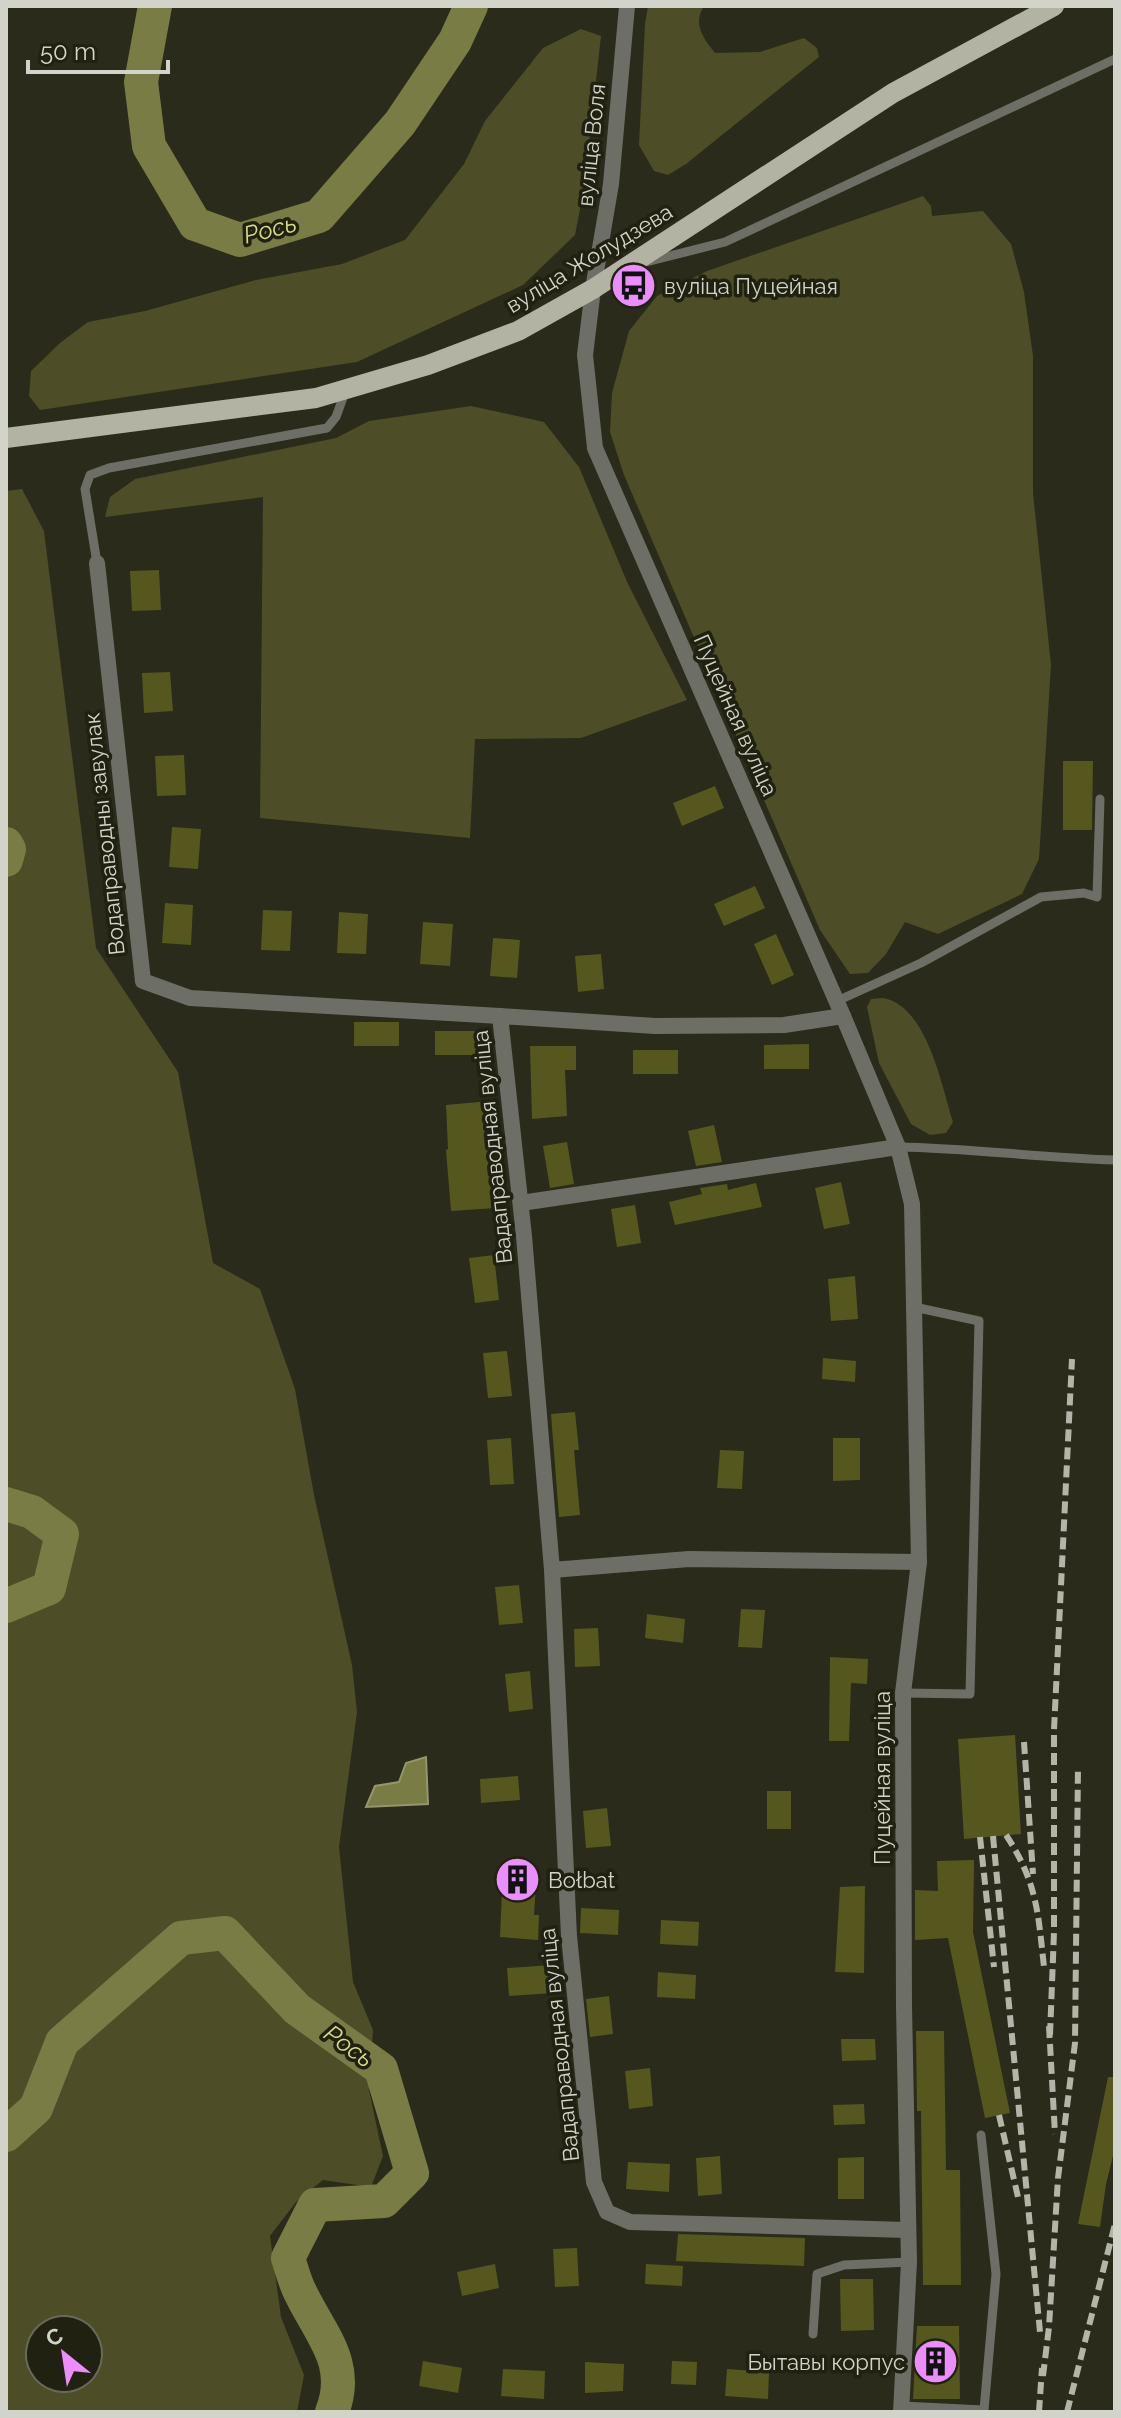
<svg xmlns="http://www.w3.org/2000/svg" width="1121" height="2418" viewBox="0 0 1121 2418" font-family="Raleway,sans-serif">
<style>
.green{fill:#4d4e27;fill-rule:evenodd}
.water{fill:#7a7c45;stroke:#95966d;stroke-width:2}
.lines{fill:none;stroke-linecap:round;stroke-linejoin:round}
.river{stroke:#7a7c45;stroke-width:34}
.building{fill:#55571f}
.lane{stroke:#6d6e66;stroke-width:9}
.street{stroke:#6d6e66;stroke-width:16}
.primary{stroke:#b2b3a2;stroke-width:20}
.rail{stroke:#b4b5a9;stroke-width:6;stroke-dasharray:12 6;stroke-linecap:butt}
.labels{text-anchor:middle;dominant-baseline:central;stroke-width:7;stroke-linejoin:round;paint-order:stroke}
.street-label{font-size:22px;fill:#d3d4c9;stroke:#202110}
.poi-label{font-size:22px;fill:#d3d4c9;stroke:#202110;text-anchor:start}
.water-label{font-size:24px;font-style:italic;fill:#d7dc87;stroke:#202110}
</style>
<rect width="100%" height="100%" fill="#2a2b1a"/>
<g class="green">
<path d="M648,6H704C692,24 704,39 715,53L760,52L804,38L817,48L819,57L686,164L668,175L654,171L639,145L645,24Z"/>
<path d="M581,29L601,36L584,188L575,235L523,285L357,362L40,410L29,396L31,371L60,343L88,322L145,311L256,280L342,264L405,240L464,164L485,121L543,48Z"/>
<path d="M923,196L931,206L932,216L983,211L1011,244L1024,292L1033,356V493L1051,665L1039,859L1022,894L938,934L905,922L886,954L868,973L850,974L820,930L624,475L610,432L612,393L629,331L657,296L707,271Z"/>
<path d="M471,406L544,422L579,467L628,584L687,700L581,738L475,739L470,838L260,818L263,497L105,517L110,497L135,479L336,438L369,421Z"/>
<path d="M22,489L44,531L96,948L178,1072L213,1263L260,1289L295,1389L314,1495L352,1665L357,1712L339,1847L353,1982L373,2030L369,2090L383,2156L371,2187L323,2180L296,2202L270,2236L281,2317L304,2375L297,2412H6V491ZM88,2330V2378H40V2330Z"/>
<path d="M883,998C927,1006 941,1084 953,1122L946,1133L930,1135L911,1124L879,1063L867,1007L871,999Z"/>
</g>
<path class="water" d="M426,1757L428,1804L366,1807L375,1786L399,1782L406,1763Z"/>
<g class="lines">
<g class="river">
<path d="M155,6L141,82L149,146L195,224L240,240L319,216L400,123L455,41L471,6"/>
<path d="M6,844L9,849L6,860"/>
<path d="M6,1504L32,1512L62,1534L49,1588L6,1606"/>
<path d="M6,2135L36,2108L62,2042L181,1938L225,1933L297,2009L381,2069L412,2173L384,2201L315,2205L288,2258C292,2270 295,2283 301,2294C321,2335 351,2364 332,2412"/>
</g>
</g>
<g class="building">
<path d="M159,570L161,610L132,611L130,571Z"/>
<path d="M170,672L173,711L144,713L142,673Z"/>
<path d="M184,755L186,795L157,796L155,756Z"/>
<path d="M1063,761H1093L1092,830H1063Z"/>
<path d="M715,786L724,808L682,826L673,803Z"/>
<path d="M172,827L201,829L198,869L169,867Z"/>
<path d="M755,886L765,908L724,926L714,904Z"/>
<path d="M165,903L193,905L191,945L162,943Z"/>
<path d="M263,910L292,911L290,951L261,950Z"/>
<path d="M339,912L368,914L366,954L337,953Z"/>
<path d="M423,922L453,924L450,966L420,964Z"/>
<path d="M776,934L794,975L772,985L754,944Z"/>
<path d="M493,938L520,940L517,978L490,976Z"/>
<path d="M601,954L604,989L578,992L575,956Z"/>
<rect x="354" y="1022" width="45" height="24"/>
<rect x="435" y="1031" width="45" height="24"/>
<path d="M809,1044V1069H764V1045Z"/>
<path d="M530,1046H576V1070H565L567,1116L532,1119Z"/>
<rect x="633" y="1050" width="45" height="24"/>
<path d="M490,1101L496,1208L451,1211L446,1150L448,1149L446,1105Z"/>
<path d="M714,1125L722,1162L696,1166L688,1131Z"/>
<path d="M567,1142L574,1184L550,1188L543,1146Z"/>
<path d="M841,1182L850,1224L824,1229L815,1188Z"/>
<path d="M756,1183L762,1207L675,1225L669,1202L702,1194L700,1188L727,1184L728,1190Z"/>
<path d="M635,1205L641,1243L617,1247L611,1209Z"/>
<path d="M494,1255L499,1300L475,1303L469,1258Z"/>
<path d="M855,1276L858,1319L831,1321L828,1279Z"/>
<path d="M507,1351L512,1396L488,1398L483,1353Z"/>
<path d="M823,1358L856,1361L855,1382L822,1379Z"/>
<path d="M575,1412L579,1450H574L580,1515L559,1517L551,1414Z"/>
<path d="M511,1438L514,1484L490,1485L487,1440Z"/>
<path d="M833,1438H860V1480L833,1481Z"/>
<path d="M720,1450L744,1451L742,1489L717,1488Z"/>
<path d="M519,1585L523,1623L499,1625L495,1587Z"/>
<path d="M741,1609L765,1610L762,1648L738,1647Z"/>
<path d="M647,1614L685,1619L683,1643L645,1638Z"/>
<path d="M598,1628L600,1666L575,1667L574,1629Z"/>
<path d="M830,1657L868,1659L867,1684L851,1683L849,1741H829Z"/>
<path d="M530,1671L533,1709L509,1712L505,1674Z"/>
<path d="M1015,1735L1021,1834L964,1839L958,1739Z"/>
<path d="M518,1776L520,1800L481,1803L480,1779Z"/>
<rect x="767" y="1791" width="24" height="38"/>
<path d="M607,1808L611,1846L586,1848L583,1811Z"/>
<path d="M974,1860L973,1932L1010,2113L985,2118L948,1938L915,1940V1890L938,1891L937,1861Z"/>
<path d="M499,1866L537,1869L534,1915H539L538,1940L500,1937L502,1891H498Z"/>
<path d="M865,1886L864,1973L835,1972L840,1887Z"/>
<path d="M581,1908L619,1910L618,1935L580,1933Z"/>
<path d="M661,1920L699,1922L698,1946L660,1944Z"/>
<path d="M552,1965L553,1993L509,1996L507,1968Z"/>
<path d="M658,1972L696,1975L695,1999L657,1997Z"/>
<path d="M609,1996L613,2034L590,2037L586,1999Z"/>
<path d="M916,2031H944L946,2170H960L961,2285H923L921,2111H917Z"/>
<path d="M841,2039H875L876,2060L842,2061Z"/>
<path d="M650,2068L653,2106L629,2109L625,2071Z"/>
<path d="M1108,2077H1115V2148L1106,2184L1100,2227L1078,2224Z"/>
<path d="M864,2104L865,2124L834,2125L833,2105Z"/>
<path d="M720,2156L722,2194L698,2196L696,2158Z"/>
<path d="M864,2157V2199H838V2158Z"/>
<path d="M628,2162L670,2164L669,2192L626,2189Z"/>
<path d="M678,2234L805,2238L804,2266L676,2261Z"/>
<path d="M577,2248L579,2286L555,2287L553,2249Z"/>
<path d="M495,2264L499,2288L462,2296L457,2272Z"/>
<path d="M646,2264L683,2266L682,2286L645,2284Z"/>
<path d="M840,2279H873L874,2330L841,2331Z"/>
<path d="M917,2326H959L960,2399H913Z"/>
<path d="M423,2361L462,2368L458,2393L419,2386Z"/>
<path d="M672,2361L697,2362L696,2385L671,2384Z"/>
<path d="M585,2362L624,2364L623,2391L585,2393Z"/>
<path d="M503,2369L545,2371L544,2399L501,2396Z"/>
<path d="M727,2369L769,2372L768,2399L725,2396Z"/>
</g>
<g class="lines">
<g class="lane">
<path d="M646,262L725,242L1115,59"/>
<path d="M97,563L85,489L90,475L109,468L327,428L336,417L345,392"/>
<path d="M837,1001L921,963L1041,897L1084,893L1097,897L1100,799"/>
<path d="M898,1147C970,1148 1042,1158 1115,1160"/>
<path d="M903,1693L970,1694L979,1321L914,1307"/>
<path d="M813,2334L817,2274L844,2265L909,2262"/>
<path d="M902,2406L984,2410L996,2274L981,2135"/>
</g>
<g class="street">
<path d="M627,6L611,184L593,289L585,355L595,448L843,1016L898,1147L912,1204L919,1562L903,1693L904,2006L909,2262L901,2412"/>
<path d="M97,563L143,981L190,998L500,1016"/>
<path d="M843,1016L784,1025L655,1026L500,1016L524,1236L552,1570L689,1559L919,1562"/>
<path d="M521,1203L898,1147"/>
<path d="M552,1570L569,1936L594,2182L607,2212L630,2222L907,2230"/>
</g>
<path class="primary" d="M6,438L316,398L428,365L518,331L593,289L893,93L1054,6"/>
<g class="rail">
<path d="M1024,1742L1033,1874"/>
<path d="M1006,1835C1037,1882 1038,1912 1044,1967"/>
<path d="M993,1836L1040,2332"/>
<path d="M980,1837L994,1967"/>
<path d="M1049,2026L1055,2134"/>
<path d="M1050,2035L1054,1932V1730L1072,1359"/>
<path d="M999,2115L1018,2197"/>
<path d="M1043,2376L1049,2327L1058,2178L1075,2043L1078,1766"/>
<path d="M1039,2412L1042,2368"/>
<path d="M1067,2412L1115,2224"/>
</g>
</g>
<defs>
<symbol id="bus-disc" viewBox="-11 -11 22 22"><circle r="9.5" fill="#eb8dfc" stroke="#202110"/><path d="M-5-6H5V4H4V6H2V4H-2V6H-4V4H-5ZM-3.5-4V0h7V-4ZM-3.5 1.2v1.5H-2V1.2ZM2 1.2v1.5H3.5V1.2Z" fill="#111"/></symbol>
<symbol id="building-disc" viewBox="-11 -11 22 22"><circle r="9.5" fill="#eb8dfc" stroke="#202110"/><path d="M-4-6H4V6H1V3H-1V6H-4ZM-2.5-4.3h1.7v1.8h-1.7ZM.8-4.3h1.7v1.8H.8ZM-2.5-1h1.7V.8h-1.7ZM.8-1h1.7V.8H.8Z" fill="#111"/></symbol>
</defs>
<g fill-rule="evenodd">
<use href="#bus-disc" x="608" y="260" width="51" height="51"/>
<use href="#building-disc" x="492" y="1854" width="51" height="51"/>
<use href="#building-disc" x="910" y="2336" width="51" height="51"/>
</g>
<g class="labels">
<g class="street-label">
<text transform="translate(591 145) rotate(-84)">вуліца Воля</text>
<text transform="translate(589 258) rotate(-31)">вуліца Жолудзева</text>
<text transform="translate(736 715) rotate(66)">Пуцейная вуліца</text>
<text transform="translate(104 834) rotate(-96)">Водаправодны завулак</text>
<text transform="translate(492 1147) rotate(-96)">Вадаправодная вуліца</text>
<text transform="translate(882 1778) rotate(-90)">Пуцейная вуліца</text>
<text transform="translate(559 2045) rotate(-96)">Вадаправодная вуліца</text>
</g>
<g class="poi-label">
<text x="664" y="286">вуліца Пуцейная</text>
<text x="548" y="1880">Bołbat</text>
<text x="905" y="2362" text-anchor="end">Бытавы корпус</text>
</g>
<g class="water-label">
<text transform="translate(270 229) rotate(-14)">Рось</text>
<text transform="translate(349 2046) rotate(36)">Рось</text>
</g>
</g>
<rect width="1121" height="2418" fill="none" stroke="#d3d4c9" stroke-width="16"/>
<g transform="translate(64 2354) rotate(330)"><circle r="38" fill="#202110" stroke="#68695a" stroke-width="2"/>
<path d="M0-6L14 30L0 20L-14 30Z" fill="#eb8dfc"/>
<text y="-12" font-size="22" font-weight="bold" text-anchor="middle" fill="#d3d4c9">С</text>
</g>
<path d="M28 60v12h140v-12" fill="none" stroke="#d3d4c9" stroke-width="4"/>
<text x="40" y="60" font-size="24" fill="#d3d4c9" stroke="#202110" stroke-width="6" paint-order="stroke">50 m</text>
</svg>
